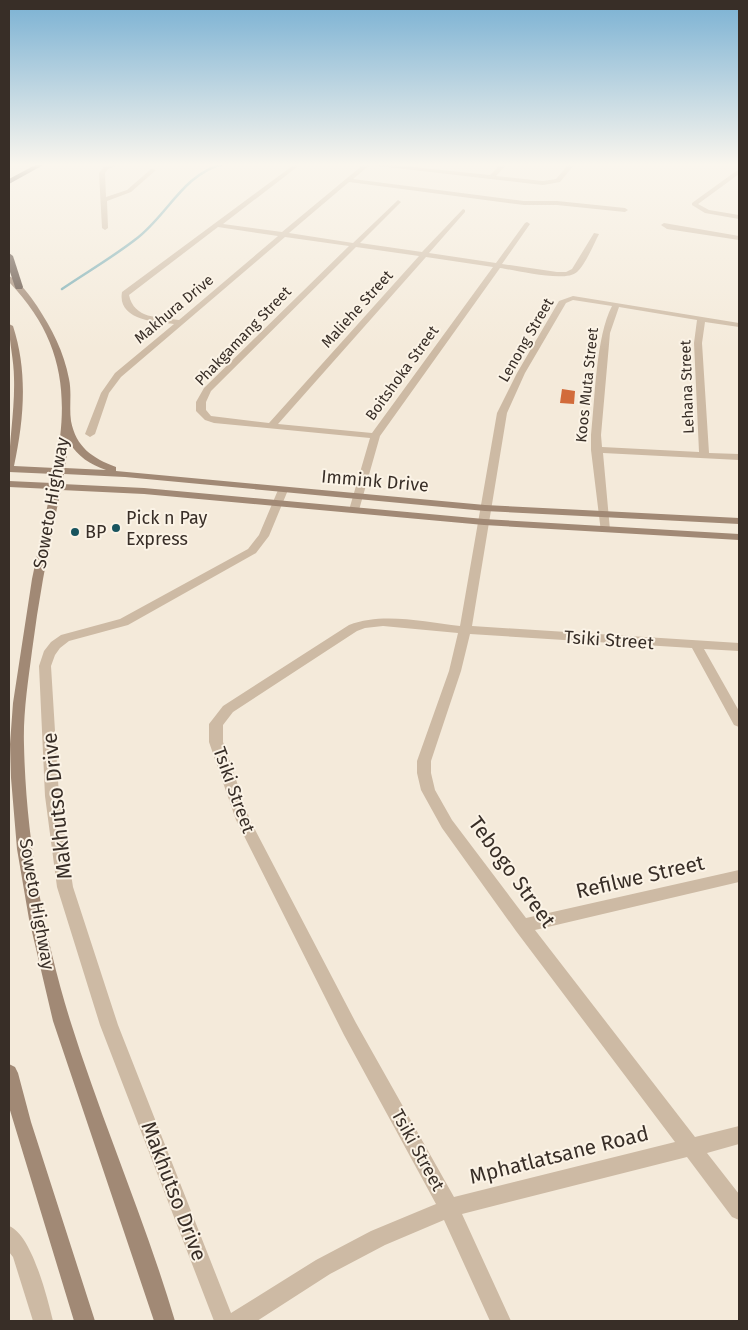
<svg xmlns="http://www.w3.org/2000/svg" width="748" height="1330" viewBox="0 0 748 1330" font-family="'Fira Sans',sans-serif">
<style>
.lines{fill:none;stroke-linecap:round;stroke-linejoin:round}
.stream{stroke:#76acb4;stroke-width:2.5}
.building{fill:#d26b3a}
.minor{fill:#cdbaa4;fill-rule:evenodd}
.secondary{fill:#a18975;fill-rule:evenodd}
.motorway{fill:#5a483d;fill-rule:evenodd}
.poi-dot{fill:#18545e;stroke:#fbf3e6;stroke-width:2}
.labels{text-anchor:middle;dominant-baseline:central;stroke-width:4;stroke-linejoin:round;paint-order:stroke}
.far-street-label{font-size:15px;fill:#382e27;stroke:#fbf3e6}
.street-label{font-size:18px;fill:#382e27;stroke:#fbf3e6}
.poi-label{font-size:18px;fill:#382e27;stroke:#fbf3e6;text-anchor:start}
.near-street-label{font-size:21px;fill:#382e27;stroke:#fbf3e6}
</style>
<rect width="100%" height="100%" fill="#f4eada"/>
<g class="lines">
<path class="stream" d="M62,289C87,272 113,257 136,239C167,216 183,174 223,164"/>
</g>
<path class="building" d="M562,389L575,391L574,404L560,403Z"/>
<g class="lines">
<g class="minor">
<path d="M114,164H122L108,169L105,173L106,197L127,190L151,169L156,170L131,192L107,201L108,228L105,230L102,228L99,173L104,167Z"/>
<path d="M295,164H301L223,224L282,232L364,164H384L490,175L501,164H507L496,176L543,181L556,179L569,164H575L560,182L543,185L370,165L353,179L524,201H557L625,208L628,210L625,212L557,205H524L349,182L289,233L353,243L398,200L401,202L360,243L422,252L463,209L465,210V212L429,253L496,263L525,223L527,222L530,224L502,264L557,272H566L572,269L594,233L599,234C594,244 585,265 577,272C565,283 516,270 500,268L380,436L359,510L354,513L349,510L370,438L214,423L205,420L196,411V402L204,388L349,246L285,237L121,377L109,393L95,434L90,437L85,434L101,393L115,373L174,324C155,322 117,320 122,292ZM218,227L278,236L179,320C158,317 134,319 129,295ZM356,247L419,256L269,423L211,416L206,410V402L211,391ZM426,257L493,267L372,433L278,424Z"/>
<path d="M739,169V174L698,204L709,210L739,215V219L705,213L692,205V203Z"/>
<path d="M664,223L739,236V240L667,229L661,225Z"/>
<path d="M573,296L739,323V327L705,322L702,343L709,453L739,454V460L603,453L610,530L609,532H601L591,450V435C595,399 596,336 612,306L573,300L566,303L525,373L507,413L472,626L739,643V651L704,649L739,711V727L734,725L692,648L470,634L461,671L431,761V773L435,790L452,820L526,918L739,870V882L535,930L695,1137L739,1126V1144L707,1153L739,1194V1220L732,1217L687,1157L462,1214L511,1321H490L444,1220L385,1245L330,1274L257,1321H214L100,1025L57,887L45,796L39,666L44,651L51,642L61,635L120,619L248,549L259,535L278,490L283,487L288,490L269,536L256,553L128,625L69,641L60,648L55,655L51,666L59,796L73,887L118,1025L231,1313L316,1260L371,1231L436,1204L344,1035L236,820L209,742V724L223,706L349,625C383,612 424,622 460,626L497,413L517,373L559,301ZM619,307L697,320L694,343L699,452L602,447L601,435L610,333ZM383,626L458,633L449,671L417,761V773L421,790L442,828L516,931L675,1142L454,1197L356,1023L250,820L223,742V725L233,712L357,631L365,628Z"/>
<path d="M9,1226C32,1235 47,1297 53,1321H33L13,1257L9,1252Z"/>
</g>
<g class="secondary">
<path d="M9,276C20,281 30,296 37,306C52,329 64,352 69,379C72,393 69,407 71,421C76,447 92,458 116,467V471L485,505L739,518V524L485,511L125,477L64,474L62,484L144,488L484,519L739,534V540L484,525L144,494L61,490C49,543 39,597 32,651C28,682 23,714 24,745C26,838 43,932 70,1020C102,1122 145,1220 175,1321H154L53,1021L29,919L17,849L11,778L10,744L13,703L32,579L51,489L9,487V481L52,483L54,474L9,472C9,440 15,410 14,378C14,360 9,342 9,324L13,326C28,372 24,419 14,466L55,468C70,395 63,338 9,282ZM69,442C78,457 90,464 106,470L65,468Z"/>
<path d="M9,1064L15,1067L18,1073L31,1122L95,1321H74L9,1107Z"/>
</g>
<g class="motorway">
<path d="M37,164H45L9,184V179Z"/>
<path d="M9,253L13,256L23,287L22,289H16L15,287L9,269Z"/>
</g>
</g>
<linearGradient id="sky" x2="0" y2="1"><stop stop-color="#7ab1d3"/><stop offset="0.47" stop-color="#faf6ee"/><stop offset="1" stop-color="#faf6ee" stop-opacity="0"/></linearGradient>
<rect width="748" height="350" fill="url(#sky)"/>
<g class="poi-dot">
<circle cx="116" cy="528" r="5"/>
<circle cx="75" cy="532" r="5"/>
</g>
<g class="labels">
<g class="far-street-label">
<text transform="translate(174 309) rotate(-40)">Makhura Drive</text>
<text transform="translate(357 309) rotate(-48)">Maliehe Street</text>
<text transform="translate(243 336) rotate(-46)">Phakgamang Street</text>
<text transform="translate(526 340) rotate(-60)">Lenong Street</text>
<text transform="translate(402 373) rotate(-54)">Boitshoka Street</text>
<text transform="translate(587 385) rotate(-84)">Koos Muta Street</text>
<text transform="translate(687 387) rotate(-92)">Lehana Street</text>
</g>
<g class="street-label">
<text transform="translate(375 481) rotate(5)">Immink Drive</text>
<text transform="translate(51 503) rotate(-80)">Soweto Highway</text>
<text transform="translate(609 640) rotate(4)">Tsiki Street</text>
<text transform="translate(234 790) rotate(70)">Tsiki Street</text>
<text transform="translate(37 904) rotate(80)">Soweto Highway</text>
<text transform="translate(418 1150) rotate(61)">Tsiki Street</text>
</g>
<g class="poi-label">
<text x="126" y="518">Pick n Pay<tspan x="126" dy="21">Express</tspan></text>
<text x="85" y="532">BP</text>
</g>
<g class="near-street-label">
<text transform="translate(57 806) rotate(-96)">Makhutso Drive</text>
<text transform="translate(512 872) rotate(54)">Tebogo Street</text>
<text transform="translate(640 877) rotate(-13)">Refilwe Street</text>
<text transform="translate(559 1155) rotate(-14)">Mphatlatsane Road</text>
<text transform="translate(174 1191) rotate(69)">Makhutso Drive</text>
</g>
</g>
<rect width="748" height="1330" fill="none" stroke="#382e27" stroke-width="20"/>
</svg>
